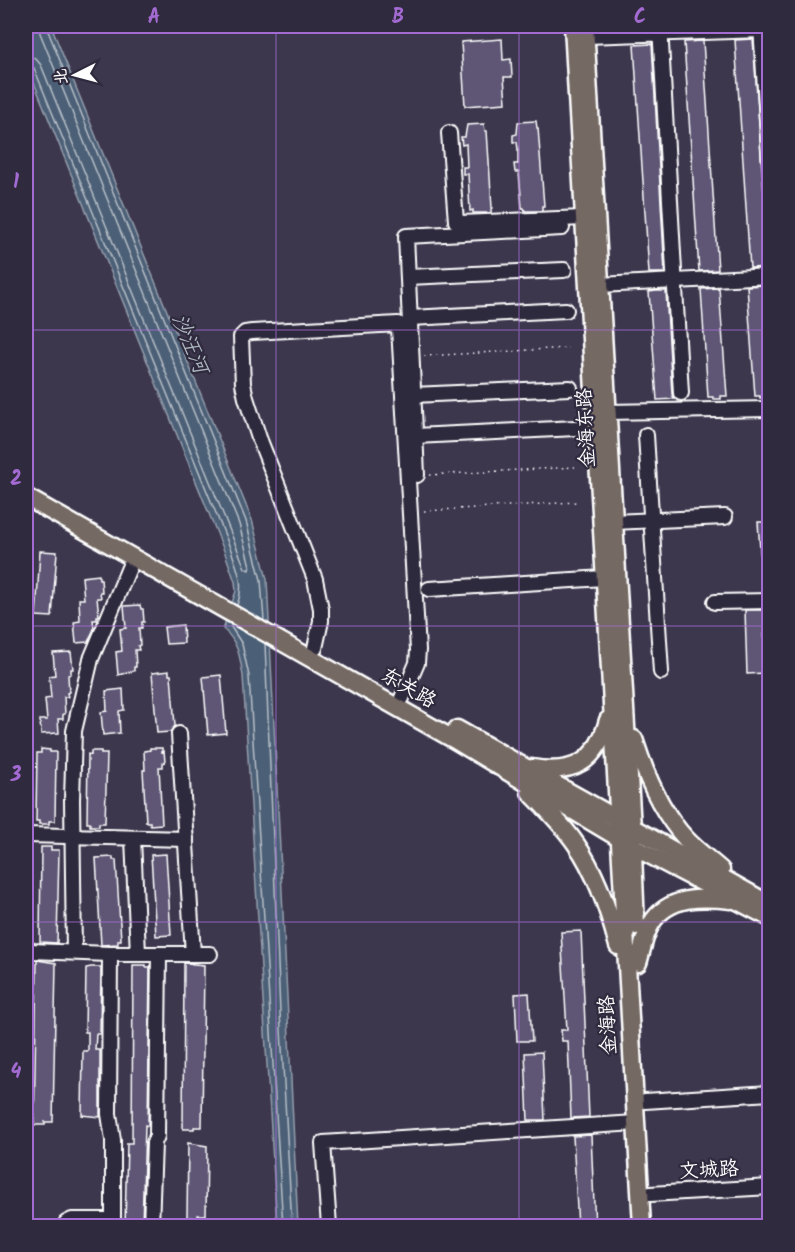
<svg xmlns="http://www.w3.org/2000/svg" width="795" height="1252" viewBox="0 0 795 1252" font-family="Kalam,'LXGW WenKai TC',sans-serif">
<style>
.water{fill:#4c5f76;stroke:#949fad;stroke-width:1.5}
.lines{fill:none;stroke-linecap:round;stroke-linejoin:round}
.shore{stroke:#b7bfc8;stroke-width:1.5}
.building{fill:#5e5674;stroke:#fff;stroke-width:1.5}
.minor-casing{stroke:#fff;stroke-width:18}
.major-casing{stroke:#fff;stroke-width:21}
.path{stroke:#fff;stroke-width:1.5;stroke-dasharray:1.5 4.5;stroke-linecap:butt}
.minor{stroke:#2f2a3d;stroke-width:14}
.major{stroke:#756964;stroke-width:16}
.grid{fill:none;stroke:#a36bd2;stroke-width:1.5;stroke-opacity:0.55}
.labels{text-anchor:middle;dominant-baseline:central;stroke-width:4.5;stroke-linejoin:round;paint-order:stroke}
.street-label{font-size:20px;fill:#fff;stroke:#2f2a3d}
.water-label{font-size:21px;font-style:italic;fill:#aeb7c1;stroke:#2f2a3d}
.neatline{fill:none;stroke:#a36bd2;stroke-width:2}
.grid-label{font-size:20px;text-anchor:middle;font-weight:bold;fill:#a36bd2}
</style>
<rect width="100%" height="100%" fill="#3d374e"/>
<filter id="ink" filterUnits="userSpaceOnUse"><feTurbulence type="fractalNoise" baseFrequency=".0167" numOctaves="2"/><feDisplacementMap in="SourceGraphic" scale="12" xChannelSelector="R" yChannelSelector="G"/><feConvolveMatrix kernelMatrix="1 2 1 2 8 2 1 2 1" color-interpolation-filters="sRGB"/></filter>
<g filter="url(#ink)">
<path class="water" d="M26,26H51L252,520L267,579L298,1226H277L243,676C240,657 238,641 223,629L236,591L235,582L225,553L26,63Z"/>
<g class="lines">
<g class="shore">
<path d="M46,26L246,521L261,580L264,621"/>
<path d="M26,56L35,58L41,65L245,568L249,570L250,566L239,524L40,33L39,26"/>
<path d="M26,64H30L34,68L231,550C238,572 245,583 237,605"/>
<path d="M231,624V627L242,644L249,676L283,1226"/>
<path d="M265,644L280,1012L292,1226"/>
</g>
</g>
<g class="building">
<path d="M502,39L503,60L511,59L512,77H504L506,103L465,106L461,42Z"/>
<path d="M753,39L769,267L750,268L735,40Z"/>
<path d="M703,41L718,270L699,271L684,42Z"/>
<path d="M652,44L665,273H649L634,45Z"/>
<path d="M536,121L537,128H538L544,206H542V211H525L524,208H522L519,172H515L514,164H518V150L517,142H513V135L517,134L518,122Z"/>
<path d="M484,124L485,131H487L492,208L491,209V213H473V210L470,211L468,174H463V167H467L466,144L462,145L461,137H465L467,125Z"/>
<path d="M766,285L770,339V395L768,398H760V396H755L747,286Z"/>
<path d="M719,288L727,396H721V399H713V397H708L701,289Z"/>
<path d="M656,291H666L672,394L674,399L657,400L649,292Z"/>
<path d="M758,522H770V592H763Z"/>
<path d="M40,551L57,552L52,617L36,616Z"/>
<path d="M99,575V579H101L102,592H100L101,598H97L99,616H97V620H93L94,629L88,642L76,643L74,622L80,621L79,599H84L82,577Z"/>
<path d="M140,605L141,609H143L144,622H142V628H139L140,645L138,646L139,650H135L136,667H134V671L118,675L116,652L122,651L120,629L126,628L124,606Z"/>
<path d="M745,610H764V615H766V634H764L767,667H765V673L747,674Z"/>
<path d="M183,625L184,643L166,644L164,627Z"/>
<path d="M71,652L73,669H71V674L68,675L69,692L67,693L68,697H64L65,714H63V719H58L59,733L41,734L40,720H47L45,699L51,698L49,676L55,675L53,653Z"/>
<path d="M169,671V675H171L175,726L170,732L157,733L152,673Z"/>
<path d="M221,675L226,733L208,735L203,677Z"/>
<path d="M123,689L124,710L119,711L120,733L103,735L101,712L107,711L106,691Z"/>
<path d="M150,748H162V752L164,751L165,762L163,763V767H159L162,824L150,825V822H146L143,770H145L144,751L150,750Z"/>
<path d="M41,749L50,750V752H56L55,821H49V824H39V821H36L37,753H41Z"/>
<path d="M91,751H101V754H107L105,823H99V826H90V823H87L88,754L91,755Z"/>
<path d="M41,847H51V850H59L57,943L40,942Z"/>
<path d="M166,854L171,935L156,936L151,855Z"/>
<path d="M113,857V860H116L121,940H118V944L101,945L96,858Z"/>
<path d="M581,931L589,1117L571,1118L568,1041H562L561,1030H567L561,932Z"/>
<path d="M37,960L56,963L53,1122H45V1125H34Z"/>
<path d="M184,963L204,965L202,1127H194V1129H183Z"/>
<path d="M133,965H146V967H150L148,1126L145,1125L142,1227H125L127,1143H132Z"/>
<path d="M91,967H101L100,1034H96L95,1050H100V1117L82,1115L83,1051H88V1032H85L86,968Z"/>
<path d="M529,993L532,1041H517L515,994Z"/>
<path d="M542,1052L545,1120H528L525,1053Z"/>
<path d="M591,1135L595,1227H578L573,1136Z"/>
<path d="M188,1143L207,1146L206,1215H198V1218L187,1217Z"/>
</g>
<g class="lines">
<defs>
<g id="minor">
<path d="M660,26L681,393"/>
<path d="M761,26L770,167"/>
<path d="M586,36L761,30"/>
<path d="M449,133L456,221L461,223L584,218"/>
<path d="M408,277L564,270"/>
<path d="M600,285L770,276"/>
<path d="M410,318L566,310"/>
<path d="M413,395L570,388"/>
<path d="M607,412L770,409"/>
<path d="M646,435L661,672"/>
<path d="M415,436L596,427"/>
<path d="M417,475L406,236L562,228"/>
<path d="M613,522L725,517"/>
<path d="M429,589L604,578"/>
<path d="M715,602L770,601"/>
<path d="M315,648L321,621V609L315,579L259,438L246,398L243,384L241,337L245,333L252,332L398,324L399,328L418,650L417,663L402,698"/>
<path d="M179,734L193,954"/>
<path d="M26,835L186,839"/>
<path d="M133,838L138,954"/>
<path d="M26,946L31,951L110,954H210"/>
<path d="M74,952L72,800L74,731L91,659L133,558"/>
<path d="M110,954L109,1114L113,1140V1226"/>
<path d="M645,1101L770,1093"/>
<path d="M650,1194L770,1187"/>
<path d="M65,1226L66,1223L72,1220H113"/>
<path d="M151,1226L154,1143L157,1136L159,954"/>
<path d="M329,1226L323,1143L636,1123"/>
</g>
<g id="major">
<path d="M573,26L642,1226"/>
<path d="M585,26L632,828L636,926"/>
<path d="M26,497L453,739L632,846L770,918"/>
<path d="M457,729L769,904"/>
<path d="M634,739C645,774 661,812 686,839C696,850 710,860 721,870"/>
<path d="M532,768C575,775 597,761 608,720"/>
<path d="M530,792C546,808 563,825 576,844C597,874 609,911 618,946"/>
<path d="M638,963C642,951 644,935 651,924C668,895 703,897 731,900"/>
</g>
</defs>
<use href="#minor" class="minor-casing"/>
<use href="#major" class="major-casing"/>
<g class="path">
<path d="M424,356L568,348"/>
<path d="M430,475L575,467"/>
<path d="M424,511L576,502"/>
</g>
<use href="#minor" class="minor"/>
<use href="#major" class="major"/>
</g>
</g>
<path class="grid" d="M276,26V1226M519,26V1226M26,330H770M26,626H770M26,922H770"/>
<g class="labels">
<g class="street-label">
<text transform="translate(587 428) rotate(-93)">金海东路</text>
<text transform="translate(408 689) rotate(30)">东关路</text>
<text transform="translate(609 1025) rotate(-93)">金海路</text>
<text transform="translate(709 1171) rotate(-3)">文城路</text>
</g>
<g class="water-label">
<text transform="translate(189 344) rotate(67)">沙汪河</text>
</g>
</g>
<rect width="795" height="1252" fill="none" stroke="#2f2a3d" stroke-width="66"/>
<g transform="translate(75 75) rotate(264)" stroke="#2f2a3d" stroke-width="4.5" paint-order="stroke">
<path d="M0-4.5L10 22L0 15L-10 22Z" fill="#ffffff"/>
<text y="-9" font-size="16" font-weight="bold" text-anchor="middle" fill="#ffffff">北</text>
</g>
<rect x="33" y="33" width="729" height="1186" class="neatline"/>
<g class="grid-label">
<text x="154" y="23">A</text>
<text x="398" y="23">B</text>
<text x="640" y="23">C</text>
<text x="16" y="188">1</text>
<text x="16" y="485">2</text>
<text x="16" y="781">3</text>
<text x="16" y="1078">4</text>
</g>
</svg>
